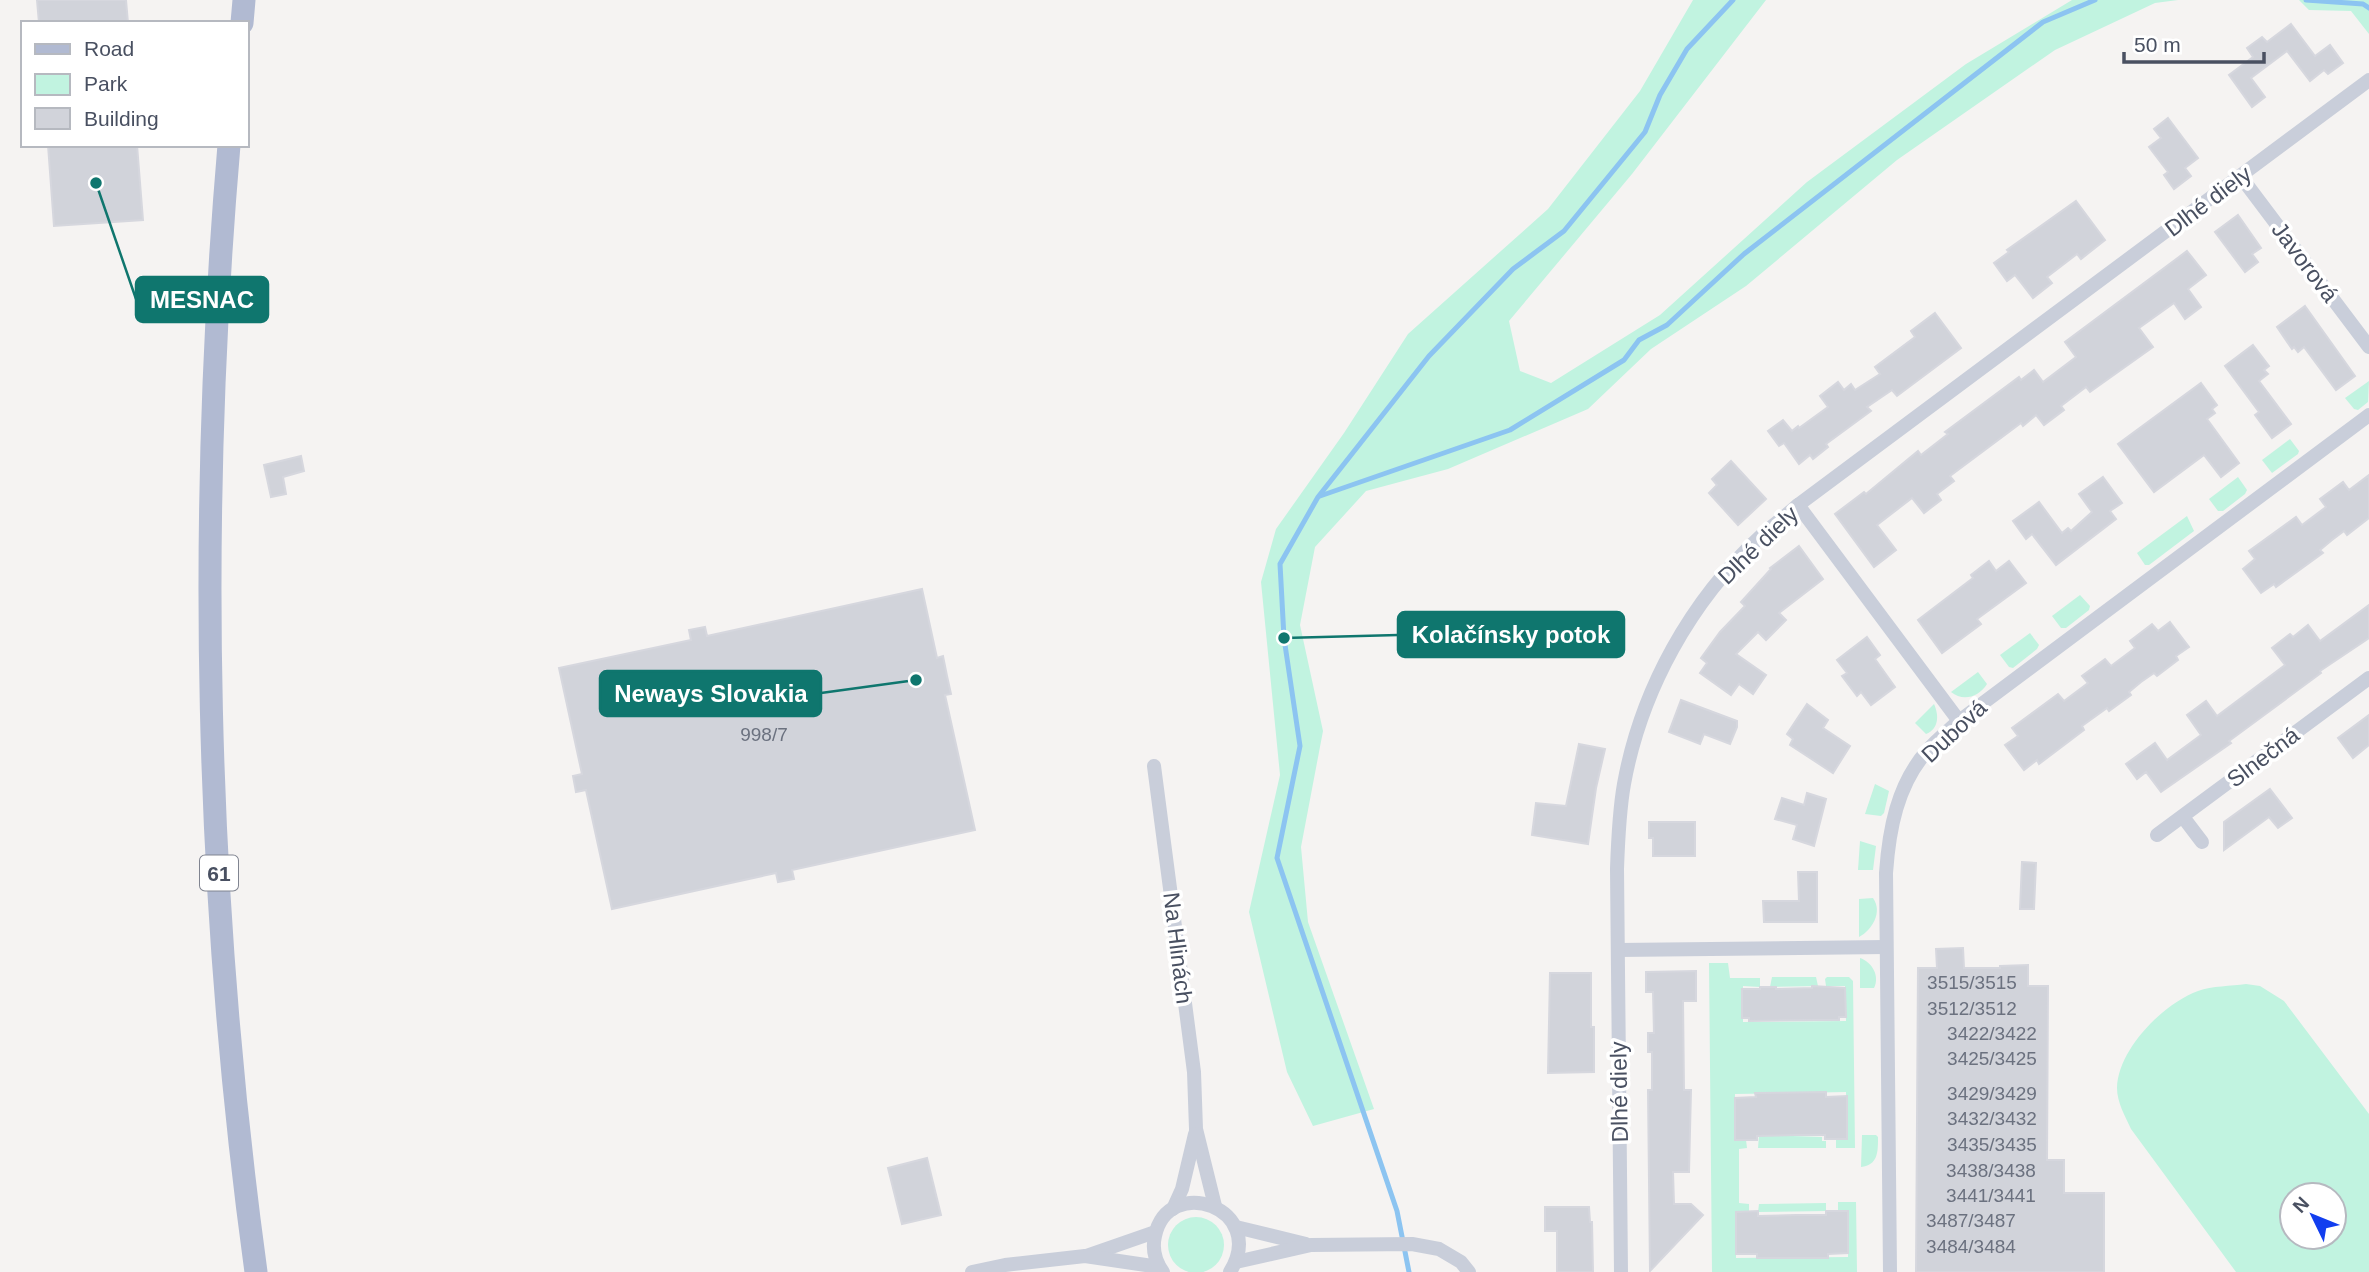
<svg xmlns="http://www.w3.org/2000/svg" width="2369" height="1272" viewBox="0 0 2369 1272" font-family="Arial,sans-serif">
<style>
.green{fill:#c1f3e0;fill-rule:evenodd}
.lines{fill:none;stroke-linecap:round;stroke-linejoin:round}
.stream{stroke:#8cc4f1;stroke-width:5}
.building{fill:#d1d3da;stroke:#d6d7de;stroke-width:2}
.minor{stroke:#c9ceda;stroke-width:14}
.primary{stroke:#b1bad2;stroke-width:23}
.labels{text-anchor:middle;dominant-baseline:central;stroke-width:7;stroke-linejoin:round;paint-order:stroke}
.number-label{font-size:19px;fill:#6b717f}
.shield{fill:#fff;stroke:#808490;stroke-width:2}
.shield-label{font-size:21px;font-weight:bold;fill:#495061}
.street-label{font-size:23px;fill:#495061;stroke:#fff}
.leader{fill:none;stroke:#0f766e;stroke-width:2.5}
.callout-dot{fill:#0f766e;stroke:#fff;stroke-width:2.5}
.callout{fill:#0f766e;stroke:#0f766e;stroke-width:2.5}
.callout-label{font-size:24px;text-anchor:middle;font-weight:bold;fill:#fff}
</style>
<rect width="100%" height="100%" fill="#f5f3f2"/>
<g class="green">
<path d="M1693,0H1766L1632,174L1509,321L1520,371L1551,383L1660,315L1807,182L1966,64L2072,0H2178L2155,3L2055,50L1897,160L1746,286L1651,349L1588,409L1448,469L1366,491L1315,547L1300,625L1323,731L1301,847L1308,922L1374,1109L1313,1126L1287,1072L1249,912L1280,775L1261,582L1276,529L1344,433L1408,334L1548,209L1640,91Z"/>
<path d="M2299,0H2369V34L2351,11L2309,10Z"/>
<path d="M2369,381L2368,402L2358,410L2354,409L2345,398Z"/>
<path d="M2290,439L2299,451L2298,454L2272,473L2262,460Z"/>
<path d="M2238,477L2247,490L2245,494L2223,511H2218L2209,499Z"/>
<path d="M2187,516L2194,531L2149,565H2145L2137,553Z"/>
<path d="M2080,595L2090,606L2089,610L2066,628H2061L2052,616Z"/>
<path d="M2030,633L2039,645L2037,649L2013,668L2009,667L2000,655Z"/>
<path d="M1978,672L1987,684C1979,697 1963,702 1951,692Z"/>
<path d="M1934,704C1939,715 1939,729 1926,734L1915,723Z"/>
<path d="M1875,784L1889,791L1884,813L1881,816L1865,814Z"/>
<path d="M1860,841L1876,846L1873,870H1858Z"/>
<path d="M1873,898C1883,912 1872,930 1859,937V899Z"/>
<path d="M1860,958C1872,962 1880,976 1874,988H1860Z"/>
<path d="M1709,963H1728L1730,978H1760V987L1743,986V1022L1846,1021L1845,986H1826L1825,979L1827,977H1849L1853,981L1855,1148H1836V1139L1847,1138L1846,1092L1735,1094V1140H1746L1747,1148L1739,1149V1203L1749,1204V1212H1736V1258L1848,1257V1211H1838V1202H1856L1857,1272H1712Z"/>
<path d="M1772,977H1816L1818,986L1770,987Z"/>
<path d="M2246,984L2260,986L2284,1001L2369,1114V1272H2236L2131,1129C2125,1116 2117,1102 2117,1088C2118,1049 2163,1004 2198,991C2212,986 2231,986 2246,984ZM2292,1195H2334V1237H2292Z"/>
<path d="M1759,1135L1822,1137V1141H1826V1148H1758Z"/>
<path d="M1862,1135H1876L1878,1137C1878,1152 1878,1165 1861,1167Z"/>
<path d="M1826,1203V1211L1758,1212L1759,1204Z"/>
<circle cx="1196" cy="1245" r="28"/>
</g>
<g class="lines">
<g class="stream">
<path d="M2306,0L2363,4L2369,8"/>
<path d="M1320,496L1510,430L1624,360L1639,340L1667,325L1744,254L2043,22L2095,0"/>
<path d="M1409,1272L1397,1211L1277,858L1300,746L1284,638L1280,564L1318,497L1429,356L1513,269L1564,231L1645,132L1660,95L1687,49L1733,0"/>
</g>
</g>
<g class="building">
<path d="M37,0H126L128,23H39Z"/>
<path d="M2291,24L2315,56L2330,45L2343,63L2328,74L2324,70L2310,81L2287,51L2251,78L2265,97L2252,107L2229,75L2253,57L2247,48L2262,37L2267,42Z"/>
<path d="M2168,118L2198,158L2185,168L2191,176L2174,189L2164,175L2168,172L2149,147L2161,138L2154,129Z"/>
<path d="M48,145H137L143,220L54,226Z"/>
<path d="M2076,201L2105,240L2081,259L2077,254L2047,277L2052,283L2033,298L2015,275L2007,281L1994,263L2009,252L2007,250Z"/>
<path d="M2238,215L2261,248L2252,254L2258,262L2245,272L2215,232Z"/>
<path d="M2187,251L2206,275L2188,289L2201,307L2185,319L2174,303L2139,328L2153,347L2090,392L2086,387L2061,406L2064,410L2044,425L2036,415L2023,426L2021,423L1950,476L1954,481L1937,494L1941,500L1924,513L1912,498L1877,525L1896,550L1874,567L1835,514L1864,492L1866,494L1918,451L1921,455L1948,434L1945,432L2019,377L2021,380L2034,370L2043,382L2076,357L2065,342Z"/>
<path d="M2305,306L2355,376L2336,390L2304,347L2298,352L2294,347L2292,349L2277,327Z"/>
<path d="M1935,313L1961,348L1897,396L1892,390L1867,407L1871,411L1826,444L1828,447L1813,459L1810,455L1799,464L1784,443L1779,446L1768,431L1783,420L1792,431L1798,426L1799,428L1828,407L1820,396L1838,382L1844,390L1851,384L1855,390L1880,374L1875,367L1915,337L1911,331Z"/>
<path d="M2253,345L2269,366L2264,370L2268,374L2259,381L2291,424L2272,438L2255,415L2259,412L2225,366Z"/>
<path d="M2201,383L2217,405L2212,409L2215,413L2207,419L2239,463L2221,477L2204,455L2154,492L2118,444Z"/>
<path d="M301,456L304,471L283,477L286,494L271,497L264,465Z"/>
<path d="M1731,461L1766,499L1738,525L1709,493L1717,485L1712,479Z"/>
<path d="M2369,475V518L2347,535L2344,531L2332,540L2320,550L2323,553L2276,587L2274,584L2261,593L2243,569L2255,559L2249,551L2296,517L2302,525L2326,507L2320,499L2343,482L2349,490Z"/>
<path d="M2103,477L2122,503L2110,511L2116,519L2056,565L2032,534L2026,539L2013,521L2039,502L2062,533L2068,528L2071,531L2092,512L2079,494Z"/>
<path d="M1799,546L1823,579L1779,613L1786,620L1766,640L1758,632L1736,654L1766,675L1753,694L1739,684L1731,695L1700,673L1707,663L1701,658L1720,632L1745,606L1741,602L1771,569L1770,568Z"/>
<path d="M1989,561L1996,571L2009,561L2026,583L1977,619L1981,624L1942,653L1918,620L1973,578L1971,575Z"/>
<path d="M922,589L937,658L943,656L947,676L951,694L945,695L975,830L792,870L794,879L778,882L776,873L612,909L586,790L576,792L573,776L582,774L559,668L691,640L689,630L705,627L707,636Z"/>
<path d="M2369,605V638L2320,671L2321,673L2229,741L2231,743L2161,792L2146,772L2137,779L2126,764L2155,743L2167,760L2201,735L2187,715L2206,701L2217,716L2285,665L2272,648L2290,634L2293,637L2308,625L2320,641Z"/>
<path d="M2170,622L2189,647L2176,656L2178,660L2157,676L2154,673L2141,682L2129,692L2131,695L2109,711L2107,708L2082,726L2084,730L2039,764L2037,760L2024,770L2005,745L2018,736L2012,728L2058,694L2064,701L2088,683L2082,676L2105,659L2111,666L2135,648L2130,641L2152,624L2158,631Z"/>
<path d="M1867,637L1880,655L1875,659L1895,687L1871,705L1861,692L1857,696L1842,676L1847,673L1837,660Z"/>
<path d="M1681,700L1737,721V727L1730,744L1704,734L1700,744L1669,732Z"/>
<path d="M1807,704L1828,720L1823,728L1850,746L1833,773L1790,745L1793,739L1787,734Z"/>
<path d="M2369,715V745L2353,758L2338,738Z"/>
<path d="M1579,744L1605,749L1596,788L1588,844L1532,835L1536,803L1566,806Z"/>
<path d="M2270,789L2292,818L2278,828L2269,817L2224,850V822Z"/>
<path d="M1807,793L1826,799L1814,846L1793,839L1797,825L1775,819L1782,798L1804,805Z"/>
<path d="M1649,822H1695V856H1653V838H1649Z"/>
<path d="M2022,862L2036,863L2034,909H2020Z"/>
<path d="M1798,872H1817V922H1764L1763,901H1799Z"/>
<path d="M1963,948L1964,968H2000V966L2028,965V986H2048L2047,1160H2064V1193H2104V1272H1916L1918,968H1937L1936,949Z"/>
<path d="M1696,971V1001H1683L1684,1090H1691L1689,1172H1673L1674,1204H1691L1703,1215L1650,1271L1648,1090H1652V1052H1648V1033H1654L1653,992H1646V972Z"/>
<path d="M1550,973H1591V1027H1594V1072L1548,1073Z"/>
<path d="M1812,986L1845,988L1846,1017H1839V1020H1815L1749,1021V1018H1742V989H1760V987H1776V989L1812,988Z"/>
<path d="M1826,1092V1097L1847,1096V1139H1825V1135H1796L1757,1136V1140H1735V1098L1756,1097L1755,1093Z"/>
<path d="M927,1158L941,1215L902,1224L888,1168Z"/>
<path d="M1545,1207H1589L1590,1222H1592L1593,1272H1557V1231H1545Z"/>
<path d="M1758,1211V1216L1796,1215H1826V1211H1848V1253L1828,1254V1258H1757V1254H1736V1212Z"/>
</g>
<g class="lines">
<g class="minor">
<path d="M2241,177L2369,347"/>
<path d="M1798,505L1959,721"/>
<path d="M1154,766L1194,1072L1196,1129L1215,1206"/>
<path d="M2183,817L2202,842"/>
<path d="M2157,835L2369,678"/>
<path d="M1618,950L1886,947"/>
<path d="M1173,1209L1182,1189L1195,1134"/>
<path d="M1236,1227L1306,1244"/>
<path d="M1086,1256L1155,1232"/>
<path d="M1236,1262L1311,1245L1412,1244L1439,1249L1461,1262L1469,1272"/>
<path d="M972,1272L1005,1265L1085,1256L1159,1267"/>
<path d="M1163,1272C1155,1261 1152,1249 1155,1236C1168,1173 1269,1208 1230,1272"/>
<path d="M1621,1272L1617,869C1618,840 1619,812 1624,784C1641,690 1691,600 1761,536C1773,525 1786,516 1798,505L2369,80"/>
<path d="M1890,1272L1886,873C1889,830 1897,785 1927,751C1936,740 1948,731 1959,721L2369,415"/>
</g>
<g class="primary">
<path d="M242,23L244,0"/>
<path d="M229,145C197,518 205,901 256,1272"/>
</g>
</g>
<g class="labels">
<g class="number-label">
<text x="764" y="734">998/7</text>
<text x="1972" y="982">3515/3515</text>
<text x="1972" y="1008">3512/3512</text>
<text x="1992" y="1033">3422/3422</text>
<text x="1992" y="1058">3425/3425</text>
<text x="1992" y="1093">3429/3429</text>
<text x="1992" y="1118">3432/3432</text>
<text x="1992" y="1144">3435/3435</text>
<text x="1991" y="1170">3438/3438</text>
<text x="1991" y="1195">3441/3441</text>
<text x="1971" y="1220">3487/3487</text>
<text x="1971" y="1246">3484/3484</text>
</g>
<rect class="shield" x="200" y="855.5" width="38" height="35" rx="5"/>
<g class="shield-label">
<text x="219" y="873">61</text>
</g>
<g class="street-label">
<text transform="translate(2208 201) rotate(-37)">Dlhé diely</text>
<text transform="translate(2305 262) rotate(53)">Javorová</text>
<text transform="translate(1758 545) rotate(-44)">Dlhé diely</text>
<text transform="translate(1954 731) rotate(-43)">Dubová</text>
<text transform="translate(2263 757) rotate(-37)">Slnečná</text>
<text transform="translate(1178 948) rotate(83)">Na Hlinách</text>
<text transform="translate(1619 1092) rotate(-91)">Dlhé diely</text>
</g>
</g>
<path class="leader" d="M96 183L136 299M1284 638L1398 635M916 680L821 693"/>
<g class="callout-dot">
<circle cx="96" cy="183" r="7"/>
<circle cx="1284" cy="638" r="7"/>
<circle cx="916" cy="680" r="7"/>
</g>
<g class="callout">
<rect x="136" y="277" width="132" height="45" rx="7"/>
<rect x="1398" y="612" width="226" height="45" rx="7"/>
<rect x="600" y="671" width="221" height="45" rx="7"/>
</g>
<g class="callout-label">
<text x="202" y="308">MESNAC</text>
<text x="1511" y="643">Kolačínsky potok</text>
<text x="711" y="702">Neways Slovakia</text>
</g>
<rect x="21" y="21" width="228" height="126" fill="#ffffff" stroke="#b6b9c0" stroke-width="2"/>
<rect x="35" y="44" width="35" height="10" fill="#b1bad2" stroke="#b6b9c0" stroke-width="2"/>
<text x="84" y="56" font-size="21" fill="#495061">Road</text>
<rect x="35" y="74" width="35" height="21" fill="#c1f3e0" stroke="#b6b9c0" stroke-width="2"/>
<text x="84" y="91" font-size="21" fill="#495061">Park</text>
<rect x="35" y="108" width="35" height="21" fill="#d1d3da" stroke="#b6b9c0" stroke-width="2"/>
<text x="84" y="126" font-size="21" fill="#495061">Building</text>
<g transform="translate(2313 1216) rotate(313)"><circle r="33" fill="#ffffff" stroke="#b6b9c0" stroke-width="2"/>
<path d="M0-5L12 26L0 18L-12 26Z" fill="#123eef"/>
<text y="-10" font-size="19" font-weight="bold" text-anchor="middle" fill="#495061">N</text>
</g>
<path d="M2124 52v10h140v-10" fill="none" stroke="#495061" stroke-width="3.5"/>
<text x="2134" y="52" font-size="21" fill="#495061" stroke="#ffffff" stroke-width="5" paint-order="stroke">50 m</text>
</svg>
